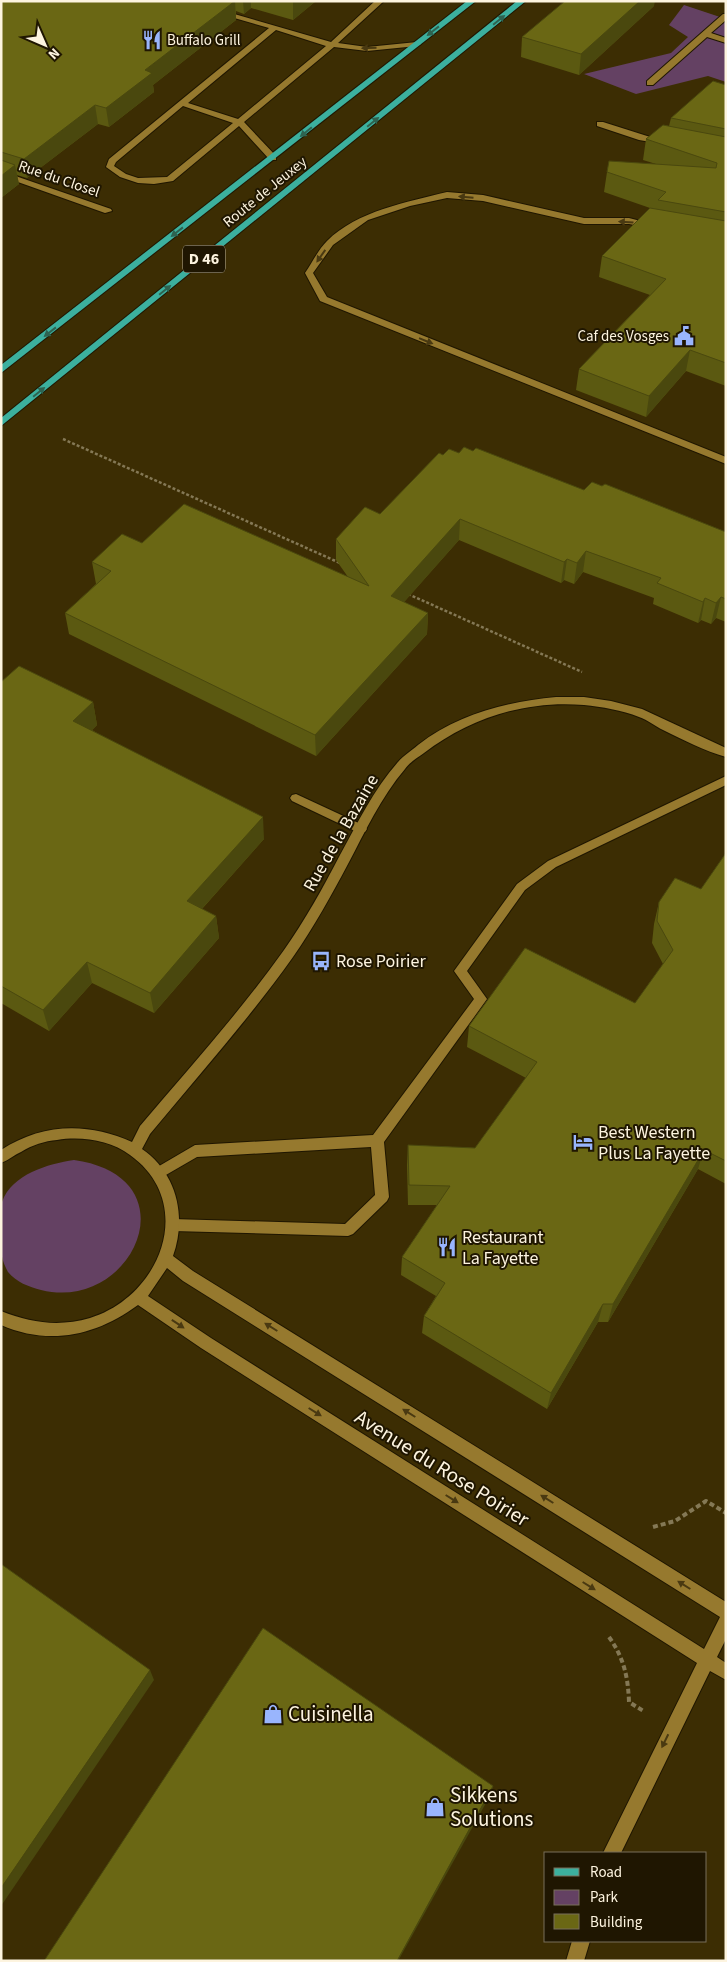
<svg xmlns="http://www.w3.org/2000/svg" width="727" height="1962" viewBox="0 0 727 1962" font-family="'Source Sans 3',sans-serif">
<style>
.green{fill:#644163}
.lines{fill:none;stroke-linecap:round;stroke-linejoin:round}
.service-casing{stroke:#1f1601;stroke-width:2}
.minor-casing{stroke:#1f1601;stroke-width:2}
.primary-casing{stroke:#1f1601;stroke-width:2}
.path-far1{stroke:#847855;stroke-width:2.5;stroke-dasharray:3 2;stroke-linecap:butt}
.path{stroke:#847855;stroke-width:4;stroke-dasharray:5 3;stroke-linecap:butt}
.service{fill:#96792e;fill-rule:evenodd}
.minor{fill:#96792e;fill-rule:evenodd}
.primary{fill:#3cb09e;fill-rule:evenodd}
.wall{fill:#5b5911}
.shaded-wall{fill:#4a480e}
.building{fill:#6a6714;stroke:#4a480e}
.oneway{fill:#2e6350}
.oneway2{fill:#493911}
.labels{text-anchor:middle;dominant-baseline:central;stroke-width:4;stroke-linejoin:round;paint-order:stroke}
.far-poi-label{font-size:15px;fill:#fdf4df;stroke:#1f1601;text-anchor:start}
.far-street-label{font-size:15px;fill:#fdf4df;stroke:#1f1601}
.shield{fill:#1f1601;stroke:#bab19c;stroke-width:1}
.shield-label{font-size:16px;font-weight:bold;fill:#fdf4df}
.street-label{font-size:18px;fill:#fdf4df;stroke:#1f1601}
.poi-label{font-size:18px;fill:#fdf4df;stroke:#1f1601;text-anchor:start}
.near-street-label{font-size:21px;fill:#fdf4df;stroke:#1f1601}
.near-poi-label{font-size:21px;fill:#fdf4df;stroke:#1f1601;text-anchor:start}
</style>
<rect width="100%" height="100%" fill="#3c2d03"/>
<g class="green">
<path d="M684,5L726,19V82L708,76L636,94L584,74L671,53L688,37L669,25Z"/>
<path d="M74,1160C194,1177 133,1313 41,1290C29,1287 16,1282 8,1272C0,1258 1,1249 1,1232C1,1223 0,1210 2,1202C12,1174 48,1164 74,1160Z"/>
</g>
<g class="lines">
<defs>
<g id="service">
<path d="M375,1H384L338,43L367,47L417,42L421,44L417,46L367,51L334,47L244,122L276,156V160H270L239,126L173,181L154,184L138,183L120,177L106,167L109,159L269,28L217,13V9L331,42ZM276,30L326,46L238,119L188,103ZM183,106L233,123L167,177L138,178L126,174L114,166L116,162Z"/>
<path d="M723,14H726V20L711,33L726,38V43L707,37L653,85H647V81Z"/>
<path d="M447,192L483,195L584,218H629L656,225L652,228L629,224H584L483,201L447,198L410,206L368,220L333,245L313,273L327,297L726,457V464L320,301L305,273C312,263 318,250 327,241C357,211 407,202 447,192Z"/>
<path d="M726,776V785L556,867L525,890L467,971L487,999L384,1142L389,1197L387,1201L353,1234L348,1236L173,1231L168,1229L166,1225L168,1221L173,1219L345,1224L375,1195L371,1147L197,1157L159,1179L154,1177L152,1173L154,1169L195,1145L373,1135L474,999L454,971L517,884L548,861Z"/>
<path d="M296,794L365,826L367,829L365,832H357L292,801L290,798L292,795Z"/>
</g>
<g id="minor">
<path d="M597,122H603L666,142L662,144L639,140L597,126Z"/>
<path d="M1,171L111,209L112,211L105,213L1,176Z"/>
<path d="M556,697H584L611,701L642,709L726,748V757C705,751 683,740 663,730C655,726 648,720 639,717C622,710 602,707 584,705C526,700 470,718 424,753C417,758 410,762 405,769C381,797 365,832 348,864C331,896 314,927 293,957C249,1019 198,1076 150,1134L142,1149C177,1173 187,1217 173,1256L193,1271L726,1602V1639L717,1657L726,1663V1680L710,1671L621,1853H603L697,1663L201,1348L138,1305C96,1336 49,1346 1,1325V1311C31,1323 59,1327 90,1318C161,1296 197,1203 130,1155C110,1140 81,1136 57,1140C45,1141 32,1145 21,1152C14,1155 9,1160 1,1163V1150C42,1123 88,1122 132,1142L140,1126C189,1068 240,1012 284,950C305,920 323,888 340,855C357,824 374,789 398,762C404,755 411,751 418,745C458,714 506,702 556,697ZM167,1268L183,1281L720,1617L704,1649L211,1338L148,1296Z"/>
<path d="M572,1941H590L584,1961H566Z"/>
</g>
<g id="primary">
<path d="M467,1H476L1,373V365Z"/>
<path d="M517,1H526L1,426V418Z"/>
</g>
</defs>
<use href="#service" class="service-casing"/>
<use href="#minor" class="minor-casing"/>
<use href="#primary" class="primary-casing"/>
<g class="path-far1">
<path d="M63,439L340,563"/>
<path d="M408,594L582,672"/>
</g>
<g class="path">
<path d="M653,1527L675,1521L706,1501L726,1513"/>
<path d="M609,1637C624,1658 628,1677 629,1702L645,1712"/>
</g>
<use href="#service" class="service"/>
<use href="#minor" class="minor"/>
<use href="#primary" class="primary"/>
</g>
<g class="wall">
<path d="M1,1H316L293,20L251,8L244,14L236,11V20L153,85L154,92L109,127L98,124L27,178L17,175L19,184L1,198Z"/>
<path d="M654,6L579,75L521,57L522,37Z"/>
<path d="M726,85V386L686,371L646,417L576,390L579,369L650,295L599,277L602,256L650,208L604,192L607,172L656,164L643,160L646,139L669,126L671,118Z"/>
<path d="M473,451L584,490L726,532V622L716,618L711,624L701,620L698,623L653,604L654,598L583,572L574,584L564,580L561,583L459,540L404,602L428,613L427,634L316,756L69,634L65,613L96,584L92,562L142,543L348,577L336,560V539L380,514L443,455Z"/>
<path d="M1,682L93,702L97,725L92,730L264,839L202,909L216,916L219,938L154,1013L92,983L49,1031L1,1003Z"/>
<path d="M726,853V1184L698,1169L608,1322H598L547,1409L422,1333L424,1316L436,1296L401,1275L402,1257L437,1205H408L407,1165L408,1145L475,1148L526,1078L467,1047L469,1026L635,1003L663,964L652,943L654,924L659,902L701,889Z"/>
</g>
<g class="shaded-wall">
<path d="M235,1L236,20L153,85L154,92L109,127L106,108L145,70Z"/>
<path d="M243,1H251V8L244,14Z"/>
<path d="M293,1H316L293,20Z"/>
<path d="M640,1H655L654,6L579,75L581,54Z"/>
<path d="M95,105L98,124L27,178L24,159Z"/>
<path d="M15,165L19,184L1,198V176Z"/>
<path d="M690,350L686,371L646,417L649,396Z"/>
<path d="M460,519L459,540L390,618L391,596Z"/>
<path d="M586,551L583,572L574,584L577,563Z"/>
<path d="M567,559L564,580L561,583L564,562Z"/>
<path d="M721,597L716,618L711,624L716,603Z"/>
<path d="M705,598L701,620L698,623L703,602Z"/>
<path d="M428,613L427,634L316,756L315,735Z"/>
<path d="M93,702L97,725L78,744L73,721Z"/>
<path d="M263,817L264,839L190,922L187,901Z"/>
<path d="M216,916L219,938L154,1013L150,993Z"/>
<path d="M87,962L92,983L49,1031L43,1010Z"/>
<path d="M704,1150L698,1169L608,1322L613,1304Z"/>
<path d="M603,1304L598,1322L547,1409L551,1393Z"/>
<path d="M150,1670L154,1680L1,1906V1888Z"/>
<path d="M493,1786L491,1794L398,1961H397Z"/>
</g>
<g class="building">
<path d="M1,1H235L145,70L152,73L106,108L95,105L24,159L1,152Z"/>
<path d="M565,1H640L581,54L522,37Z"/>
<path d="M713,81L726,85V129L671,118Z"/>
<path d="M663,125L726,137V212L658,200L666,192L607,172L609,161L716,168L717,163L646,139Z"/>
<path d="M1,160L15,165L1,176Z"/>
<path d="M650,208L726,221V363L690,350L649,396L579,369L666,279L602,256Z"/>
<path d="M464,447L473,451L476,448L584,490L592,482L602,486L605,484L726,532V599L721,597L716,603L705,598L703,602L657,583L661,578L586,551L577,563L567,559L564,562L460,519L391,596L428,613L315,735L65,613L111,571L92,562L122,534L142,543L184,504L369,586L336,539L365,507L380,514L439,453L443,455L449,449L459,453Z"/>
<path d="M19,666L93,702L73,721L263,817L187,901L216,916L150,993L87,962L43,1010L1,986V682Z"/>
<path d="M726,853V1161L704,1150L613,1304H603L551,1393L424,1316L445,1283L402,1257L450,1186L409,1185L408,1145L475,1148L537,1062L469,1026L525,948L635,1003L673,950L657,921L659,902L675,878L701,889Z"/>
<path d="M1,1564L150,1670L1,1888Z"/>
<path d="M263,1628L493,1786L397,1961H44Z"/>
</g>
<defs><path id="oneway-solid" d="M-6-.8H1V-3.2L6.5 0L1 3.2V.8H-6Z" transform="scale(1.25)"/></defs>
<g class="oneway">
<use href="#oneway-solid" transform="translate(499 20) rotate(-39)"/>
<use href="#oneway-solid" transform="translate(433 31) rotate(142)"/>
<use href="#oneway-solid" transform="translate(373 122) rotate(-39)"/>
<use href="#oneway-solid" transform="translate(306 132) rotate(141)"/>
<use href="#oneway-solid" transform="translate(177 232) rotate(142)"/>
<use href="#oneway-solid" transform="translate(165 290) rotate(-39)"/>
<use href="#oneway-solid" transform="translate(50 332) rotate(142)"/>
<use href="#oneway-solid" transform="translate(39 392) rotate(-39)"/>
</g>
<g class="oneway2">
<use href="#oneway-solid" transform="translate(369 48) rotate(179)"/>
<use href="#oneway-solid" transform="translate(466 197) rotate(-175)"/>
<use href="#oneway-solid" transform="translate(626 222) rotate(-177)"/>
<use href="#oneway-solid" transform="translate(321 256) rotate(125)"/>
<use href="#oneway-solid" transform="translate(426 341) rotate(22)"/>
<use href="#oneway-solid" transform="translate(178 1324) rotate(34)"/>
<use href="#oneway-solid" transform="translate(271 1327) rotate(-148)"/>
<use href="#oneway-solid" transform="translate(315 1412) rotate(32)"/>
<use href="#oneway-solid" transform="translate(409 1413) rotate(-148)"/>
<use href="#oneway-solid" transform="translate(452 1499) rotate(32)"/>
<use href="#oneway-solid" transform="translate(547 1499) rotate(-148)"/>
<use href="#oneway-solid" transform="translate(684 1585) rotate(-148)"/>
<use href="#oneway-solid" transform="translate(589 1586) rotate(32)"/>
<use href="#oneway-solid" transform="translate(665 1741) rotate(116)"/>
</g>
<defs>
<symbol id="restaurant-bare" viewBox="-9 -9 18 18"><path d="M-5-6h1v4h1v-4h1v4h1v-4h1v5L-1.5 .5V6h-2V.5L-5-1ZM5-6V6H3V1.5H1.5Q1.5-4 5-6Z" fill="#99b5fd" stroke="#1f1601" stroke-width="2.5" paint-order="stroke"/></symbol>
<symbol id="civic-bare" viewBox="-9 -9 18 18"><path d="M-.6-6.5H3V-4.5H.6V-3L4-1V1h2V6H-6V1h2V-1L-.6-3ZM-1.2 2.5V6h2.4V2.5Z" fill="#99b5fd" stroke="#1f1601" stroke-width="2.5" paint-order="stroke"/></symbol>
<symbol id="bus-bare" viewBox="-9 -9 18 18"><path d="M-5-6H5V4H4V6H2V4H-2V6H-4V4H-5ZM-3.5-4V0h7V-4ZM-3.5 1.2v1.5H-2V1.2ZM2 1.2v1.5H3.5V1.2Z" fill="#99b5fd" stroke="#1f1601" stroke-width="2.5" paint-order="stroke"/></symbol>
<symbol id="hotel-bare" viewBox="-9 -9 18 18"><path d="M-6-4.5h1.5V1H6V5H4.5V3h-9V5H-6ZM-4 0a1.8 1.8 0 1 1 3.6 0ZM.5 0V-2.5h3Q6-2.5 6 0Z" fill="#99b5fd" stroke="#1f1601" stroke-width="2.5" paint-order="stroke"/></symbol>
<symbol id="shop-bare" viewBox="-9 -9 18 18"><path d="M-5-2.5h2.3a2.7 3.5 0 0 1 5.4 0H5L5.5 6h-11ZM-1.5-2.5h3a1.5 2.3 0 0 0-3 0Z" fill="#99b5fd" stroke="#1f1601" stroke-width="2.5" paint-order="stroke"/></symbol>
</defs>
<g fill-rule="evenodd">
<use href="#restaurant-bare" x="138" y="26" width="28" height="28"/>
<use href="#civic-bare" x="670" y="322" width="28" height="28"/>
<use href="#bus-bare" x="307" y="947" width="28" height="28"/>
<use href="#hotel-bare" x="569" y="1128" width="28" height="28"/>
<use href="#restaurant-bare" x="433" y="1233" width="28" height="28"/>
<use href="#shop-bare" x="259" y="1700" width="28" height="28"/>
<use href="#shop-bare" x="421" y="1793" width="28" height="28"/>
</g>
<g class="labels">
<g class="far-poi-label">
<text x="167" y="40">Buffalo Grill</text>
<text x="669" y="336" text-anchor="end">Caf des Vosges</text>
</g>
<g class="far-street-label">
<text transform="translate(59 179) rotate(19)">Rue du Closel</text>
<text transform="translate(265 192) rotate(-39)">Route de Jeuxey</text>
</g>
<rect class="shield" x="183" y="245.5" width="42" height="27" rx="4"/>
<g class="shield-label">
<text x="204" y="259">D 46</text>
</g>
<g class="street-label">
<text transform="translate(341 833) rotate(-60)">Rue de la Bazaine</text>
</g>
<g class="poi-label">
<text x="336" y="961">Rose Poirier</text>
<text x="598" y="1132">Best Western<tspan x="598" dy="21">Plus La Fayette</tspan></text>
<text x="462" y="1237">Restaurant<tspan x="462" dy="21">La Fayette</tspan></text>
</g>
<g class="near-street-label">
<text transform="translate(442 1468) rotate(32)">Avenue du Rose Poirier</text>
</g>
<g class="near-poi-label">
<text x="288" y="1714">Cuisinella</text>
<text x="450" y="1795">Sikkens<tspan x="450" dy="24">Solutions</tspan></text>
</g>
</g>
<rect width="727" height="1962" fill="none" stroke="#fdf4df" stroke-width="5"/>
<rect x="544" y="1852" width="162" height="90" fill="#1f1601" stroke="#786f5a"/>
<rect x="554" y="1868" width="25" height="8" fill="#3cb09e" stroke="#786f5a"/>
<text x="590" y="1877" font-size="15" fill="#fdf4df">Road</text>
<rect x="554" y="1890" width="25" height="15" fill="#644163" stroke="#786f5a"/>
<text x="590" y="1902" font-size="15" fill="#fdf4df">Park</text>
<rect x="554" y="1914" width="25" height="15" fill="#6a6714" stroke="#786f5a"/>
<text x="590" y="1927" font-size="15" fill="#fdf4df">Building</text>
<g transform="translate(45 45) rotate(135)" stroke="#1f1601" stroke-width="4" paint-order="stroke">
<path d="M0-4L9 19L0 12L-9 19Z" fill="#fdf4df"/>
<text y="-8" font-size="14" font-weight="bold" text-anchor="middle" fill="#fdf4df">N</text>
</g>
</svg>
